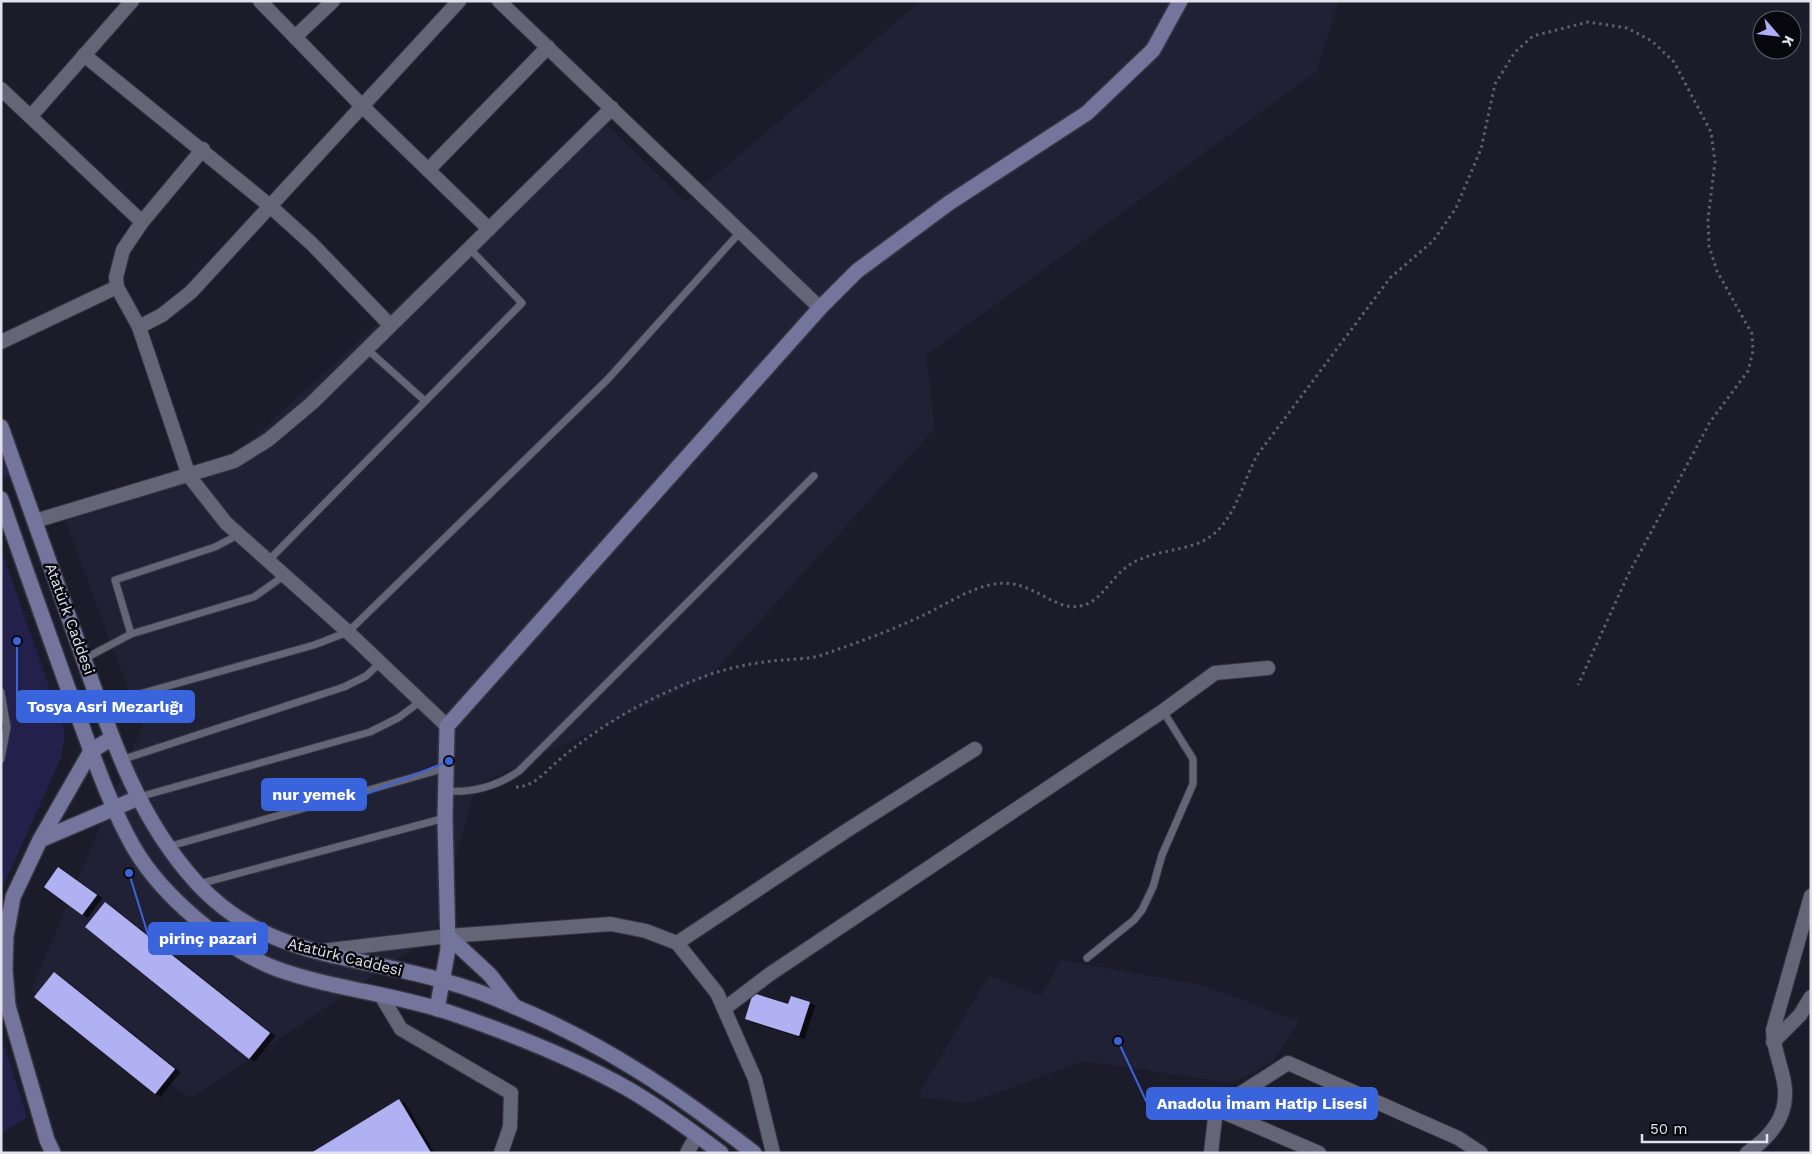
<svg xmlns="http://www.w3.org/2000/svg" width="1812" height="1154" viewBox="0 0 1812 1154" font-family="'Work Sans',sans-serif">
<style>
.built{fill:#212136}
.green{fill:#23204b}
.building{fill:#b0b1f2;filter:url(#shadow)}
.lines{fill:none;stroke-linecap:round;stroke-linejoin:round}
.lane-casing{stroke:#363642;stroke-width:9}
.street-casing{stroke:#363642;stroke-width:16}
.secondary-casing{stroke:#363642;stroke-width:18}
.path{stroke:#60606d;stroke-width:3;stroke-dasharray:2.5 4;stroke-linecap:butt}
.lane{stroke:#646577;stroke-width:7}
.street{stroke:#646577;stroke-width:14}
.secondary{stroke:#74759c;stroke-width:15}
.labels{text-anchor:middle;dominant-baseline:central;stroke-width:5;stroke-linejoin:round;paint-order:stroke}
.street-label{font-size:15px;fill:#e1e2ec;stroke:#07070d}
.leader{fill:none;stroke:#3a64db;stroke-width:2}
.callout-dot{fill:#3a64db;stroke:#07070d;stroke-width:2}
.callout{fill:#3a64db;stroke:#3a64db;stroke-width:2}
.callout-label{font-size:16px;text-anchor:middle;font-weight:bold;fill:#fff}
</style>
<defs>
<filter id="shadow"><feDropShadow dx="5.5" dy="3" stdDeviation="0" flood-color="#0009"/></filter>
</defs>
<rect width="100%" height="100%" fill="#1b1b2a"/>
<g class="built">
<path d="M921,1H1339L1316,72L926,355L935,428L710,676L476,786L434,935L191,1098L31,991L142,727L62,511L232,458L600,118L685,201Z"/>
<path d="M1061,960L1202,985L1299,1021L1272,1062L1232,1083L1084,1061L970,1103L917,1097L989,975L1041,996Z"/>
</g>
<g class="green">
<path d="M1,449L11,476L4,479L1,470Z"/>
<path d="M1,549L65,733L61,758L1,891Z"/>
<path d="M1,1036L27,1117L1,1134Z"/>
</g>
<g class="building">
<path d="M58,867L97,895L82,915L44,887Z"/>
<path d="M105,902L270,1033L249,1059L85,927Z"/>
<path d="M54,972L175,1069L155,1094L34,997Z"/>
<path d="M753,993L788,1004L791,996L810,1002L799,1036L745,1019Z"/>
<path d="M399,1099L431,1153H311Z"/>
</g>
<g class="lines">
<defs>
<g id="lane">
<path d="M367,349L425,401"/>
<path d="M269,560L522,303L469,248"/>
<path d="M131,634L115,580L215,547L238,535"/>
<path d="M84,659L131,634L254,597L285,575"/>
<path d="M1,692L7,727L1,759"/>
<path d="M100,705L314,645L348,632L608,379L741,231"/>
<path d="M121,760L344,687L366,676L380,663"/>
<path d="M445,791C473,793 496,787 519,771L814,476"/>
<path d="M139,797L370,732L398,718L421,701"/>
<path d="M167,847L446,768"/>
<path d="M199,884L445,818"/>
<path d="M1087,958L1134,920L1142,910L1153,887L1162,855L1193,784V759L1163,711"/>
</g>
<g id="street">
<path d="M260,1L361,105L489,229"/>
<path d="M499,1L820,308"/>
<path d="M295,37L333,1"/>
<path d="M84,55L270,206L312,244L390,325"/>
<path d="M1,89L142,222"/>
<path d="M31,116L132,1"/>
<path d="M203,149L142,222L123,250L116,277L117,287L139,327L189,476L226,523L348,632L447,726"/>
<path d="M428,170L548,47"/>
<path d="M139,327L162,315L191,292L459,1"/>
<path d="M1,342L117,287"/>
<path d="M35,521L234,461L268,440L312,403L612,108"/>
<path d="M677,943L846,831L975,749"/>
<path d="M321,951L448,936L611,924L646,931L677,943L717,993L755,1079L773,1153"/>
<path d="M380,994L401,1029L511,1093L510,1127L501,1153"/>
<path d="M724,1009L770,974L1163,711L1215,673L1268,668"/>
<path d="M1773,1042L1800,1015L1811,997"/>
<path d="M1216,1109L1319,1153"/>
<path d="M687,1153L697,1135"/>
<path d="M1211,1153L1216,1109L1288,1063L1458,1138L1481,1153"/>
<path d="M1747,1153C1772,1136 1790,1114 1784,1082C1781,1064 1773,1048 1773,1030L1811,896"/>
</g>
<g id="secondary">
<path d="M1,427C27,499 53,573 79,646C109,730 135,815 196,882C266,959 353,954 444,981C467,987 491,996 513,1006C603,1043 678,1094 754,1153"/>
<path d="M1,499C25,569 50,638 75,708C93,755 109,804 134,848C162,896 226,950 277,969C333,989 395,994 451,1013C512,1034 574,1058 630,1090C662,1109 692,1131 721,1153"/>
<path d="M40,840L138,798"/>
<path d="M448,936L490,975L514,1006"/>
<path d="M437,1009L448,949L445,818L447,726L820,308L857,271L949,203L1087,113L1153,50L1180,1"/>
<path d="M53,1153L47,1140L8,1006L5,969L6,936L13,897L40,840L91,751L112,738"/>
</g>
</defs>
<use href="#lane" class="lane-casing"/>
<use href="#street" class="street-casing"/>
<use href="#secondary" class="secondary-casing"/>
<path class="path" d="M516,787C534,787 546,771 559,760C605,721 657,693 714,673C737,666 759,662 783,660C795,659 810,659 822,655C853,644 885,633 915,619C941,608 968,588 995,584C1035,577 1057,619 1089,603C1104,596 1114,573 1134,562C1153,552 1176,551 1196,544C1235,530 1240,485 1258,454L1390,278L1433,241L1456,208L1481,149L1495,84L1515,52L1533,36L1588,22L1627,28L1652,41L1674,62L1711,132L1715,162L1708,219L1709,246L1717,271L1752,334L1753,351L1748,371L1710,422L1628,575L1578,685"/>
<use href="#lane" class="lane"/>
<use href="#street" class="street"/>
<use href="#secondary" class="secondary"/>
</g>
<g class="labels">
<g class="street-label">
<text transform="translate(70 619) rotate(70)">Atatürk Caddesi</text>
<text transform="translate(345 957) rotate(14)">Atatürk Caddesi</text>
</g>
</g>
<path class="leader" d="M17 641L17 707M449 761L366 794M129 873L149 938M1118 1041L1147 1103"/>
<g class="callout-dot">
<circle cx="17" cy="641" r="5"/>
<circle cx="449" cy="761" r="5"/>
<circle cx="129" cy="873" r="5"/>
<circle cx="1118" cy="1041" r="5"/>
</g>
<g class="callout">
<rect x="17" y="691" width="177" height="31" rx="5"/>
<rect x="262" y="779" width="104" height="31" rx="5"/>
<rect x="149" y="923" width="118" height="31" rx="5"/>
<rect x="1147" y="1088" width="230" height="31" rx="5"/>
</g>
<g class="callout-label">
<text x="105" y="712">Tosya Asri Mezarlığı</text>
<text x="314" y="800">nur yemek</text>
<text x="208" y="944">pirinç pazari</text>
<text x="1262" y="1109">Anadolu İmam Hatip Lisesi</text>
</g>
<rect width="1812" height="1154" fill="none" stroke="#e1e2ec" stroke-width="5"/>
<g transform="translate(1777 35) rotate(118)"><circle r="24" fill="#07070d" stroke="#5e5f66"/>
<path d="M0-4L9 19L0 12L-9 19Z" fill="#aeaefb"/>
<text y="-8" font-size="14" font-weight="bold" text-anchor="middle" fill="#e1e2ec">K</text>
</g>
<path d="M1642 1134v8h125v-8" fill="none" stroke="#e1e2ec" stroke-width="2.5"/>
<text x="1650" y="1134" font-size="15" fill="#e1e2ec" stroke="#07070d" stroke-width="4" paint-order="stroke">50 m</text>
</svg>
